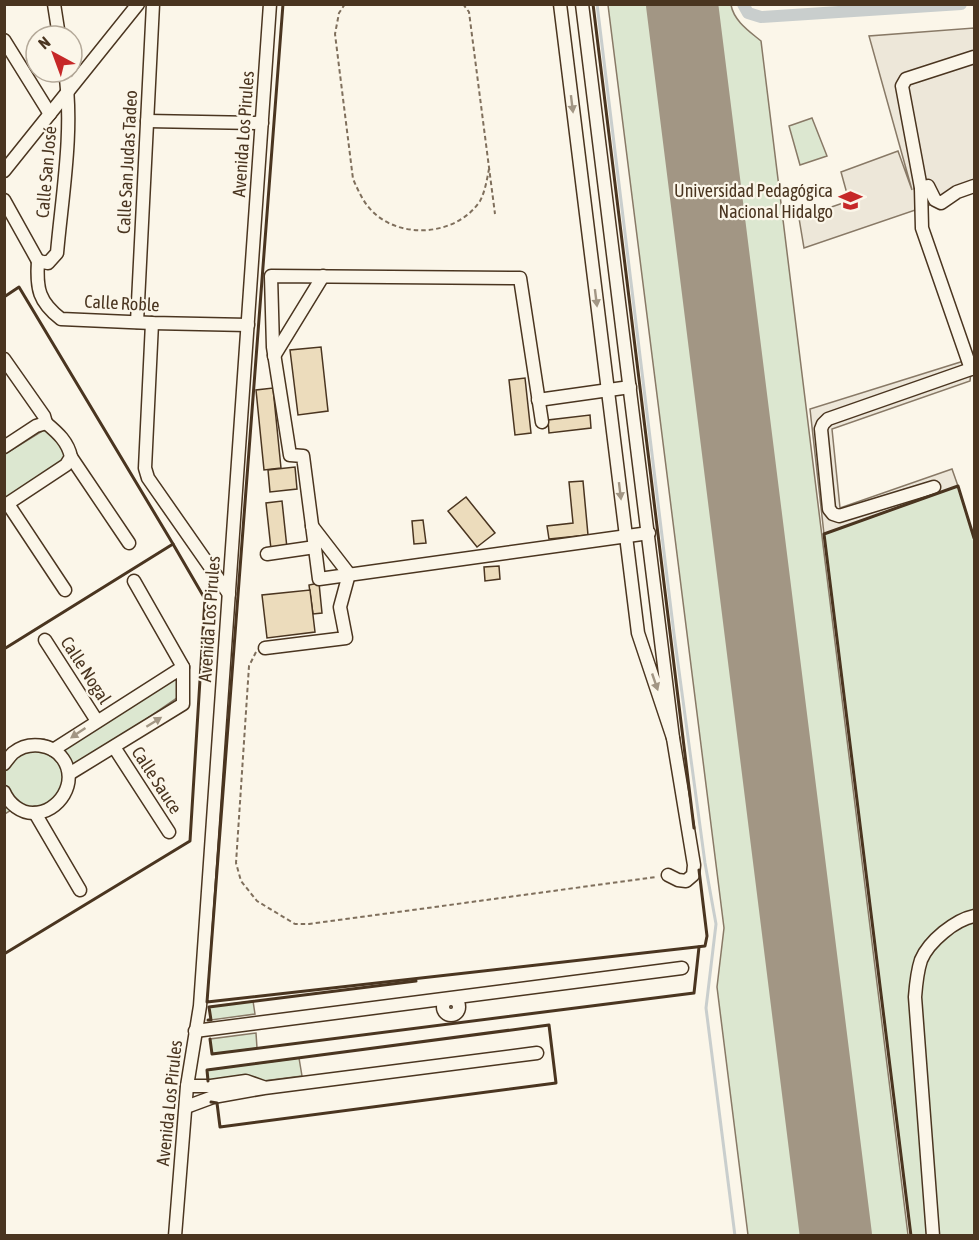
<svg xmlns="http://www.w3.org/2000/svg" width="979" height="1240" viewBox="0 0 979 1240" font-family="'Asap Condensed',sans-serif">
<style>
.green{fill:#dce7d0;stroke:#887966;stroke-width:1.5}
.parking{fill:#ede7d9;stroke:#887966;stroke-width:1.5}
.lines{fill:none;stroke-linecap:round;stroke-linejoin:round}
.stream{stroke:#c9cecd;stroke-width:3}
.canal{stroke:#c9cecd;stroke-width:12}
.runway{stroke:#a29684;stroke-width:72}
.building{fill:#ecdcbc;stroke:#4a3520;stroke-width:1.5}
.minor-casing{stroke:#4a3520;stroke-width:15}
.path{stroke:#7f6f5c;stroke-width:2;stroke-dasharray:4.5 3;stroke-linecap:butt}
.minor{stroke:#fbf6e9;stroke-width:12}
.wall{stroke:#4a3520;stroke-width:3}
.oneway{fill:#a29684}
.labels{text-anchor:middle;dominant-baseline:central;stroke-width:4.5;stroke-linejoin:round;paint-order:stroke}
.street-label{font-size:18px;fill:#4a3520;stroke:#fbf6e9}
.poi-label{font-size:18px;fill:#4a3520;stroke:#fbf6e9;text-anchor:end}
</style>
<rect width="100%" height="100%" fill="#fbf6e9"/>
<g class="green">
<path d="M608,5H661L814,1235H748L717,987L724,928Z"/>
<path d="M703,5H731C734,21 749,31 761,41L908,1235H858Z"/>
<path d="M812,118L827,156L800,165L789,126Z"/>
<path d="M47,428L69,458L5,504V454Z"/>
<path d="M958,486L974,538V1235H911L824,534Z"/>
<path d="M182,671L181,695L74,769L72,784L39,810L19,805L5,814V767L29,740L44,739L57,744Z"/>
<path d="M253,1001L255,1014L211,1020L209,1007Z"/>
<path d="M256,1033L257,1048L212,1054L210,1039Z"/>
<path d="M299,1058L302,1076L263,1081H208L207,1070Z"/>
</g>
<g class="parking">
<path d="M974,28V190L804,248L799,218L849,201L841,172L898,151L912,190L869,36Z"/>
<path d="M967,360L971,371L970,381L832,429L840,508L952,469L958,486L824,534L810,409Z"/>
</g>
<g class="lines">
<path class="stream" d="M597,4L674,634L705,863L716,924L706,1008L735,1236"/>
<path class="canal" d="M743,4L748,13L761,17L961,4"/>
<path class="runway" d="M682,4L836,1236"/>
</g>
<g class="building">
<path d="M321,347L328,411L298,415L290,350Z"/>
<path d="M525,378L531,433L515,435L509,380Z"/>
<path d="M273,388L281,468L264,470L256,390Z"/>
<path d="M590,415L591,428L549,433L548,420Z"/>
<path d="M295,467L297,489L270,492L268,470Z"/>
<path d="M583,481L588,535L549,539L547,526L573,523L569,482Z"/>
<path d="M466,497L495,533L477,547L448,511Z"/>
<path d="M282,501L287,548L271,549L266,503Z"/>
<path d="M423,520L426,543L414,544L412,521Z"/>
<path d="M499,566L500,579L485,581L484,567Z"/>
<path d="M319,583L322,613L313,614L309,585Z"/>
<path d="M310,590L315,632L267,638L262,595Z"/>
</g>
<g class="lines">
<defs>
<g id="minor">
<path d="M54,4L59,36"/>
<path d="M560,4L638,633L673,738L582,4"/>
<path d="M4,40L50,114"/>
<path d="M974,57L906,79L902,86L921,188L922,228L971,369L974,368"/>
<path d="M147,121L262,123"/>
<path d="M4,171L138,4"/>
<path d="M921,188L928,186L935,200L941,203L957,192L974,186"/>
<path d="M4,200L38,261"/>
<path d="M38,261C36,289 39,302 61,319L152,323L248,325"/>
<path d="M38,261L48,263L57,253C62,196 74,129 65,72"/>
<path d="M137,322L153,4"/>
<path d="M152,323L145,468L148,478L229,594"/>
<path d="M274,356L323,276"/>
<path d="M4,359L44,416L46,423"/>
<path d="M538,400L630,387"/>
<path d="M542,422L520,278L271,276L273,347L290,455L303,456L319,579L649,533"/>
<path d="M4,447L36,426L46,423"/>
<path d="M71,457L129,543"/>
<path d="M934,487L839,516L833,514L829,509L821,429L823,424L828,419L971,369"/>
<path d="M8,504L65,590"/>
<path d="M4,506L66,465L71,457C68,442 58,433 46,423"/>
<path d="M267,554L315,547"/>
<path d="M134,581L183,667"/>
<path d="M45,640L97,721"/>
<path d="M265,648L346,638L340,607L349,574L312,526"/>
<path d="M114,747L169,832"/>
<path d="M53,750L183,667V704L69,774"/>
<path d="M4,764C7,760 10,756 13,753C28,741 52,743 63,759C79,782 59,813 33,813C21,813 9,804 4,792"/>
<path d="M35,813L80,890"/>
<path d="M668,875L678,880L686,881L693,875L694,865L673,738"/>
<circle cx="451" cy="1007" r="8"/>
<path d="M195,1031L682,968"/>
<path d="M187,1086H211L246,1081L263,1087"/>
<path d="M186,1107L213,1097L264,1088L537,1053"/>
<path d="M175,1236L187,1086L200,1006L270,4"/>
<path d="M933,1236L915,997C916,984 917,972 921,960C929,941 955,920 974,916"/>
</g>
</defs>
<use href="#minor" class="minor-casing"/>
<g class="path">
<path d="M345,4L339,13L335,34L353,179C358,190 363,202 372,211C400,240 457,236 480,201C485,192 487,179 489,169"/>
<path d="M463,4L469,12L495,214"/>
<path d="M256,652L249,666L236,863L241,881L257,901L295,924H309L656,877"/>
</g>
<use href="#minor" class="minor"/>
<g class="wall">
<path d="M283,4L207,1002L705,946L707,936L699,870"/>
<path d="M593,4L694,828"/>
<path d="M4,297L19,287L173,544L4,649"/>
<path d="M4,954L190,841L205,599L173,544"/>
<path d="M208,1020H211L209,1007L416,981"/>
<path d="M210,1039L212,1054L694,993L699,947"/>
<path d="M208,1081L207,1070L549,1025L556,1083L220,1127L217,1103L211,1102"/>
<path d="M911,1236L824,534L958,486L974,538"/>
</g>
</g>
<defs><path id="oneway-solid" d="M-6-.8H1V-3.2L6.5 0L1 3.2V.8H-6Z" transform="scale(1.5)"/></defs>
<g class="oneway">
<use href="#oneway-solid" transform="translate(572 104) rotate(83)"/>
<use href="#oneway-solid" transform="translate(596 298) rotate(83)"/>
<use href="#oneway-solid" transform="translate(620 491) rotate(83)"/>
<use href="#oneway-solid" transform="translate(655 682) rotate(71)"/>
<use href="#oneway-solid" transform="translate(154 722) rotate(-32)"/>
<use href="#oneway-solid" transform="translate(78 733) rotate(146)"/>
</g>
<defs>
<symbol id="university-bare" viewBox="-9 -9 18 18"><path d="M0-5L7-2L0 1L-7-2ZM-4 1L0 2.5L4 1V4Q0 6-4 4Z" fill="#c62828" stroke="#fbf6e9" stroke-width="2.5" paint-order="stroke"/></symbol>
</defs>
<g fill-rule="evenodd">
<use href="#university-bare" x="834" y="184" width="33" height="33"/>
</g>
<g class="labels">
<g class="street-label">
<text transform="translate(243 134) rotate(-86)">Avenida Los Pirules</text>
<text transform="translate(127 162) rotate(-87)">Calle San Judas Tadeo</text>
<text transform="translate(46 172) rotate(-85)">Calle San José</text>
<text transform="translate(122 303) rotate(3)">Calle Roble</text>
<text transform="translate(209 619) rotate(-86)">Avenida Los Pirules</text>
<text transform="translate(86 670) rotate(57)">Calle Nogal</text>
<text transform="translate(157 780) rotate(57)">Calle Sauce</text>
<text transform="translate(169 1103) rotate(-84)">Avenida Los Pirules</text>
</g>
<g class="poi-label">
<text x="833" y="190">Universidad Pedagógica<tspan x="833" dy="21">Nacional Hidalgo</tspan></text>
</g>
</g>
<rect width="979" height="1240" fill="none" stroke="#4a3520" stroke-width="12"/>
<g transform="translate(54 54) rotate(319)"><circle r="28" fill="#fbf6e9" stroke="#b4a999" stroke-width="1.5"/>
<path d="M0-4.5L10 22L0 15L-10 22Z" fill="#c62828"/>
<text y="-9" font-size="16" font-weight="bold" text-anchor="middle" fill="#4a3520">N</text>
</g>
</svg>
